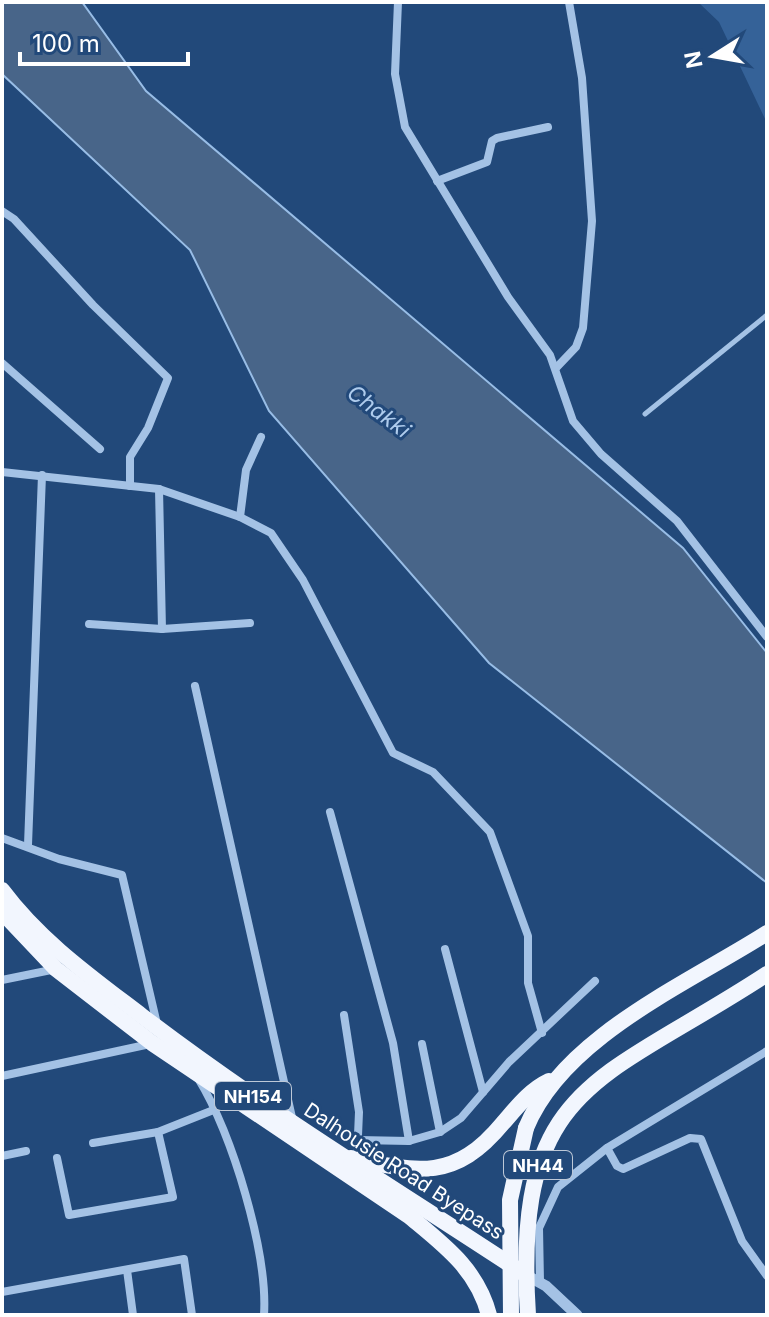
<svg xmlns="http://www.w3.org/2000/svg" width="769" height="1317" viewBox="0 0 769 1317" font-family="Inter,sans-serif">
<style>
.green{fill:#356298}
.water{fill:#486589;stroke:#98bde6;stroke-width:2}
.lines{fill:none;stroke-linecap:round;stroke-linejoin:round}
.service{stroke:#a4c2e5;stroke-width:5}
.minor{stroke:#a4c2e5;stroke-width:8}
.tertiary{stroke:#a4c2e5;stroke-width:11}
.trunk{stroke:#f2f6fe;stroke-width:16}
.trunk-bridge{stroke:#f2f6fe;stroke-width:16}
.labels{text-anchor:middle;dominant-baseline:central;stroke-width:6;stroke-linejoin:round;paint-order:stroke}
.shield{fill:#22497a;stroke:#bdc8d7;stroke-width:2}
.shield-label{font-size:18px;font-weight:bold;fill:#fff}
.street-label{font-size:20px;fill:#fff;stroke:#22497a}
.water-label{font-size:22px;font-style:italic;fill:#afcced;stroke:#22497a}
</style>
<rect width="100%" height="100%" fill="#22497a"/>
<path class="green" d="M698,2H767V123L719,22Z"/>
<path class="water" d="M2,2H82L146,91L683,548L767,653V883L489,663L269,411L190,250L2,74Z"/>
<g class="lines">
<path class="service" d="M645,414L767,315"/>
<g class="minor">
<path d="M398,2L395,74L405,127L508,297L550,355L573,421L601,454L677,521L767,637"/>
<path d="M437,181L487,162L492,141L497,138L548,127"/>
<path d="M2,211L14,219L93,305L168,378L148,428L130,457V486"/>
<path d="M2,363L100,449"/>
<path d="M556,368L576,347L583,328L592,221L582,78L569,2"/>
<path d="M2,472L159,489L240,517L271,533L303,580L393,753L433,772L490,832L528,936V983L542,1033"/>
<path d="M159,489L162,629L250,623"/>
<path d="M240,517L246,470L261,437"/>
<path d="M89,624L162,629"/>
<path d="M195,686L293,1122"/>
<path d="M330,812L393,1043L409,1141"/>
<path d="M2,838L59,859L122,875L157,1024"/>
<path d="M28,845L42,475"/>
<path d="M445,949L483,1092"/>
<path d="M2,980L56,969"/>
<path d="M344,1015L359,1112L357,1159"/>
<path d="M422,1044L440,1132"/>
<path d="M2,1076L150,1044"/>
<path d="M199,1080C232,1133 268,1253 264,1315"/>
<path d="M358,1140L409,1141L440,1132L461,1118L509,1062L595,981"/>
<path d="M93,1143L158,1132L216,1109"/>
<path d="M607,1148L617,1166L623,1169L690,1138L701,1139L742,1241L767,1276"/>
<path d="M2,1156L26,1151"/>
<path d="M57,1158L69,1215L173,1197L158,1132"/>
<path d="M127,1270L133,1315"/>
<path d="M540,1282L539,1228L558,1187L607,1148L767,1051"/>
<path d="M2,1292L184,1259L192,1315"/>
</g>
<path class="tertiary" d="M526,1275L546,1286L577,1315"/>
<g class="trunk">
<path d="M2,890C40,941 91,977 142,1016C265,1110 397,1190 526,1275"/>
<path d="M2,912L56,969L152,1043L409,1216C444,1245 477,1269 489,1315"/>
<path d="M526,1128C563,1037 687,984 767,933"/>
<path d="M351,1158C419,1173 455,1181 503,1123C517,1107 530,1090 549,1081"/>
<path d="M528,1315C513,1082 599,1084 767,974"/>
</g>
<path class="trunk-bridge" d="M511,1315L510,1200L526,1128"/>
</g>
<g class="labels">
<g class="shield">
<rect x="215" y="1082" width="76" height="28" rx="6"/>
<rect x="504" y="1151" width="68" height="28" rx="6"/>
</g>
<g class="shield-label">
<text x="253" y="1096">NH154</text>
<text x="538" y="1165">NH44</text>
</g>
<g class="street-label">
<text transform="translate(404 1171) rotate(33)">Dalhousie Road Byepass</text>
</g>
<g class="water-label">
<text transform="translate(379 411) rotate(37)">Chakki</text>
</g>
</g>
<rect width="769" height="1317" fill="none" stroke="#ffffff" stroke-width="8"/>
<g transform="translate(713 56) rotate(259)" stroke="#22497a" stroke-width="6" paint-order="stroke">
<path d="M0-6L14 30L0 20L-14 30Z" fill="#ffffff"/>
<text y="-12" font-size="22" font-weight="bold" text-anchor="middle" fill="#ffffff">N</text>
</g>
<path d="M20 52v12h168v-12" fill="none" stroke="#ffffff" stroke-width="4"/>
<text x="32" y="52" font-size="24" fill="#ffffff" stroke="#22497a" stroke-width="6" paint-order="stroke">100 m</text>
</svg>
